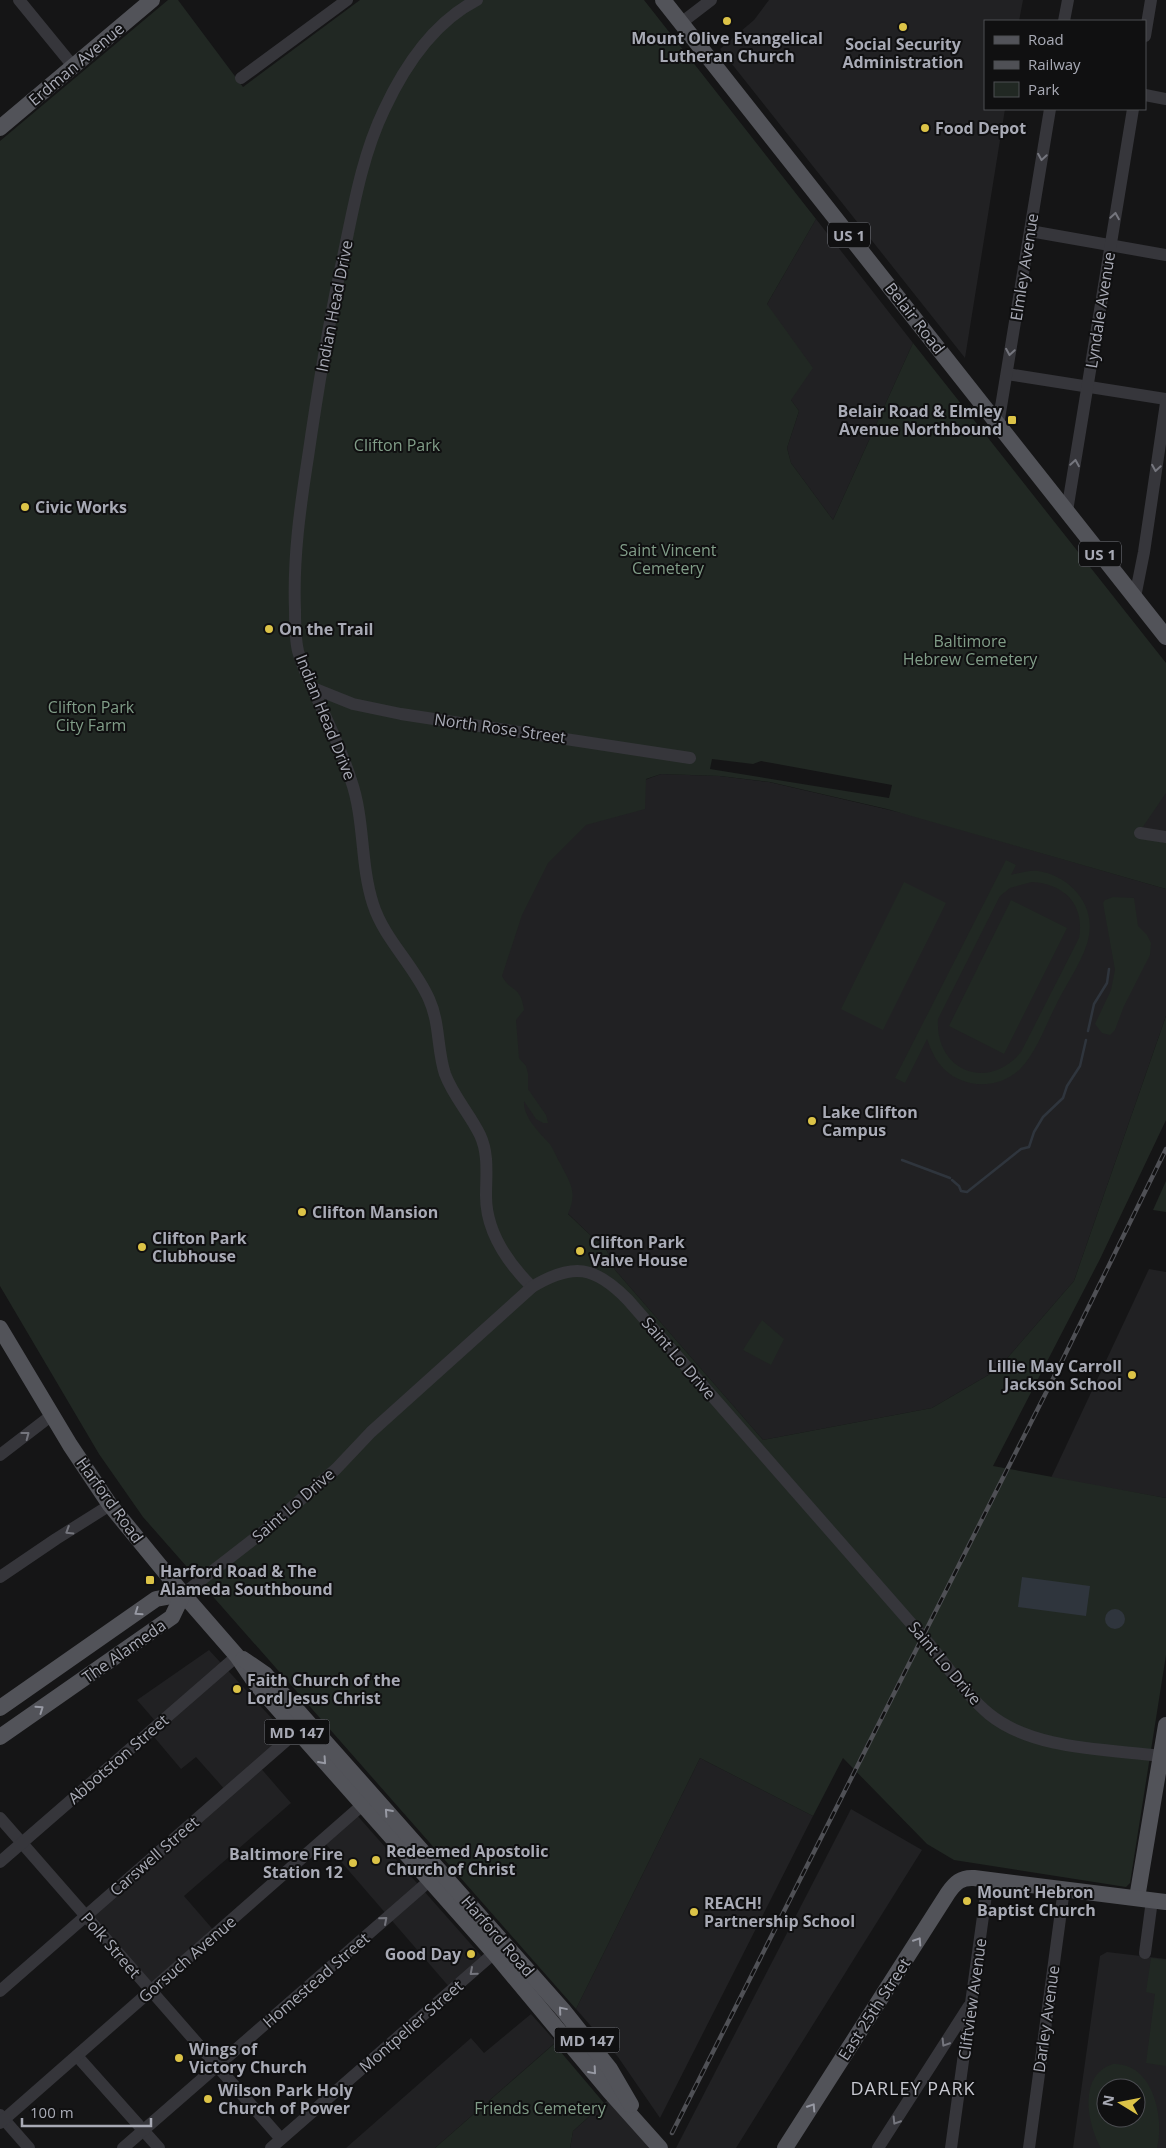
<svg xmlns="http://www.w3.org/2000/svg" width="1166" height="2148" viewBox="0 0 1166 2148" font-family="'Open Sans',sans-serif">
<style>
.built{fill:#212123;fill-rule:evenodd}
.green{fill:#212823;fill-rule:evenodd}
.water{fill:#2f353d}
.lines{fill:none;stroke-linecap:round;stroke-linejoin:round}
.stream{stroke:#2f353d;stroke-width:2.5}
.minor{stroke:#36363b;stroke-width:12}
.major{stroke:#525359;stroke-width:16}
.rail-casing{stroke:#4f5055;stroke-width:4.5}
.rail{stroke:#101011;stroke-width:2.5;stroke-dasharray:8;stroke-linecap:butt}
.oneway{stroke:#75767e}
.oneway2{stroke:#9799a3}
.poi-dot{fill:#dcc347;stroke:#101011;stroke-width:2}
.labels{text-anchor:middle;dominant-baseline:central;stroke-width:4;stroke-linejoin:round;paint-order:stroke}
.shield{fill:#101011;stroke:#7a7c84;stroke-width:1}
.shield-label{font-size:15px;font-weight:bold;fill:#a8aab5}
.poi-label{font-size:16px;font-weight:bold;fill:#a8aab5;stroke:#101011;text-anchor:start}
.street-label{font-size:16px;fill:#a8aab5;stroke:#101011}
.park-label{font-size:16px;fill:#819d88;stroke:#101011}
.neighbourhood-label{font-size:18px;letter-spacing:1px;fill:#c8c9d1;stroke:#101011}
</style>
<rect width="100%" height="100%" fill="#151516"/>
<g class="built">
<path d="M769,0H1023L1019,21H985V109H1005L965,358L720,49L754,20Z"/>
<path d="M816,219L913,343L833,520L791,463L787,448L799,411L791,400L767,304Z"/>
<path d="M661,774L720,776L769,782L911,815L1166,889V1016L1074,1281L997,1370L932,1408L763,1440L615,1270L607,1251L540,1187L472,1060L514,840L615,791Z"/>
<path d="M1166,784V843L1136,838Z"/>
<path d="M1149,1269L1166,1272V1498L1051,1478Z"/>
<path d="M209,1650L290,1738L258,1765L291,1803L184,1896L216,1933L152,1990L87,1915L227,1792L196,1757L181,1769L149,1731L157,1723L137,1700Z"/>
<path d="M700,1758L813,1816L660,2118L618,2057L576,2009Z"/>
<path d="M851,1809L922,1850L736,2148H676Z"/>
<path d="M355,1813L484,1959L451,1989L324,1842Z"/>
<path d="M1107,1952L1166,1959V2148H1073L1100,1956ZM1106,2088H1136V2118H1106Z"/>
<path d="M531,2014L556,2042L435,2148H346L471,2038L484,2053Z"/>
<path d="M618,2091L663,2148H570L573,2131Z"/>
</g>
<g class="green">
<path d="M168,0H178L243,87L360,0H644L816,219L767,304L813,368L791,400L799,411L787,448L791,463L833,520L913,343L1166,663V793L1136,837L1166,843V889L887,809L770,782L720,776L661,774L646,779L645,809L586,825L548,863L522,915L502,976C510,992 521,985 524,1010L516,1020L519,1058L526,1066L528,1074V1089L546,1115L548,1123H543L536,1119L524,1101C523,1117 539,1132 549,1143C554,1149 556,1157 560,1163C570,1183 578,1191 568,1214L607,1251L615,1270L763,1440L932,1408L997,1370L1074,1281L1166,1016V1120L1100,1259L993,1466L1166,1498V1655L1130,1883L1126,1887L954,1860L927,1844L843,1758L813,1816L700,1758L576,2009L143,1517L99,1454L0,1286V141ZM712,759L753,764L761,761L892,785L889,798L710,769Z"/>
<path d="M1006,860L1016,865L1011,875C1020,873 1029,870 1038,871C1068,875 1095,903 1089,935C1086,956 1067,983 1057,1003C1046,1024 1038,1049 1022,1067C1002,1089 965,1090 944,1069C935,1060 931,1050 927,1039L905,1083L895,1078ZM1032,882C1065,884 1085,905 1079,938L1021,1052C988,1092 935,1071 938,1019L1000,896L1010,888Z"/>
<path d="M904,882L946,903L883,1030L841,1009Z"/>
<path d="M1113,897L1134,898L1138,926L1147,935L1151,943L1150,955L1124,1006L1115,1030L1110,1035L1102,1033L1095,1024L1111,990L1115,970L1103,903L1105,900Z"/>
<path d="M1011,900L1067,928L1004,1054L949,1026Z"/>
<path d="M1166,1181V1212L1153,1210Z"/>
<path d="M762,1320L784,1339L771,1365L743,1350Z"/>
<path d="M1151,1958L1166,1960V2066L1146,2063L1155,1994L1146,1992Z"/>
<path d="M554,2044L604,2103L573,2131L570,2148H435Z"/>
<path d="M1113,2064C1153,2062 1165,2119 1157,2148H1101C1087,2123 1078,2075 1113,2064ZM1106,2088H1136V2118H1106Z"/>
</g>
<g class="water">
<path d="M1022,1577L1090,1586L1086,1616L1018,1607Z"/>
<circle cx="1115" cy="1619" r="10"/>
</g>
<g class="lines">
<g class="stream">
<path d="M1088,1031L1094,1004L1107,983L1109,969"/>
<path d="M902,1160L950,1178"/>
<path d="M952,1180L959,1186L961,1191L967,1192L1021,1149L1029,1147L1034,1132L1043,1117L1063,1098L1067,1086L1080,1066L1086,1040"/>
</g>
<g class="minor">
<path d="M19,0L73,66"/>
<path d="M477,0C434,22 404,67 384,110C360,160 352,217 340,271C327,333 317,395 308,457C300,508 293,558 295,610C295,623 295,638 298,651C302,667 310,682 316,696C329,724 342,751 351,780C365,820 360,864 373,904C384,939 414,965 429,999C440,1023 437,1050 445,1074C453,1096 470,1114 480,1135C489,1154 486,1176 486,1196C486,1232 508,1263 532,1287"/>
<path d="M1064,21L1068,0"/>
<path d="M681,23L711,0"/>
<path d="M1145,36L1151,0"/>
<path d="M241,78L347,0"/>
<path d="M1145,95L1166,99"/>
<path d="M1030,231L1166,255"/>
<path d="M1007,374L1166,399"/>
<path d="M998,425L1050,109"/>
<path d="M1067,511L1133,109"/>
<path d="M1135,597L1144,552L1166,403"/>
<path d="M313,688L353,704L401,714L690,758"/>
<path d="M1140,833L1166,837"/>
<path d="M0,1455L52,1415"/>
<path d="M0,1577L56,1539L110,1505"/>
<path d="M183,1594L268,1528L336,1469L371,1432L532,1287C573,1262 595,1266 628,1300L930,1645C949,1668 966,1695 989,1714C1033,1750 1107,1749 1161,1756"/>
<path d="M0,1818L281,2139"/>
<path d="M0,1862L237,1656"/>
<path d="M1145,1953L1152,1900"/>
<path d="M0,1991L303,1726"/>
<path d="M77,2056L159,2148"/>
<path d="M0,2115L29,2148"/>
<path d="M0,2123L368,1800"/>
<path d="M123,2148L436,1875"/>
<path d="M271,2148L501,1947"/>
<path d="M878,2148L969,2006"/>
<path d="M951,2148L988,1880"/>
<path d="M1029,2148L1064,1889"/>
</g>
<g class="major">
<path d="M663,0L1166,637"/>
<path d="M0,128L152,0"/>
<path d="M0,1328L70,1445L110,1505L183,1594L237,1656L256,1684L494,1953L609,2091L660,2148"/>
<path d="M243,1659L265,1674L563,2010L610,2069L631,2105"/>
<path d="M0,1708L156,1599L183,1594"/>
<path d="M0,1737L172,1617L183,1594"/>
<path d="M1137,1898L1166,1725"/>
<path d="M785,2148L948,1893C955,1883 961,1877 974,1878L1166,1902"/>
</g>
<defs>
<path id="rail" d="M672,2133L1062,1361L1166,1149"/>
</defs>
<use href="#rail" class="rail-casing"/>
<use href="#rail" class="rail"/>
</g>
<defs><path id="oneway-chevron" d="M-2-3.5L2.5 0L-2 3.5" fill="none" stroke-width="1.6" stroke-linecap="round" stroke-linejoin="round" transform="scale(1.25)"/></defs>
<g class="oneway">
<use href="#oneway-chevron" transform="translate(1042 157) rotate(99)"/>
<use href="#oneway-chevron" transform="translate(1115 216) rotate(-81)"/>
<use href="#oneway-chevron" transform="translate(1010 352) rotate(99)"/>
<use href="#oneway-chevron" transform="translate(1075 463) rotate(-81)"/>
<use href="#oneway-chevron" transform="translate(1156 468) rotate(99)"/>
<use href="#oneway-chevron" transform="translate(26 1435) rotate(-37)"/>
<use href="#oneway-chevron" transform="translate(69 1531) rotate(148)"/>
<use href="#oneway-chevron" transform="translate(384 1920) rotate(-41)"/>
<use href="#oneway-chevron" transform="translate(473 1972) rotate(139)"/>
<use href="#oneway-chevron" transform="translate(945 2043) rotate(122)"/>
<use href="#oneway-chevron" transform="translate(896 2121) rotate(122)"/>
</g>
<g class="oneway2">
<use href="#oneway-chevron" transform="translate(138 1612) rotate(145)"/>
<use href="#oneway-chevron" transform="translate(40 1709) rotate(-35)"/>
<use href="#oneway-chevron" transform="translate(323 1761) rotate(48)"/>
<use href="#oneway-chevron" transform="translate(388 1812) rotate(-132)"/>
<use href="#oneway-chevron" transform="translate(918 1941) rotate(-57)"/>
<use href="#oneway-chevron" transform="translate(562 2010) rotate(-130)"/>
<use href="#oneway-chevron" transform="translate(593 2071) rotate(49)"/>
<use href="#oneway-chevron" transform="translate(812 2107) rotate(-57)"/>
</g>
<g class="poi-dot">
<circle cx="727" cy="21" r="5"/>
<circle cx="903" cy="27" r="5"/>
<circle cx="925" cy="128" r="5"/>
<rect x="1007" y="415" width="10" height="10" rx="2.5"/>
<circle cx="25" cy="507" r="5"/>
<circle cx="269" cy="629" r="5"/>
<circle cx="812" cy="1121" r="5"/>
<circle cx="302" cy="1212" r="5"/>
<circle cx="142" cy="1247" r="5"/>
<circle cx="580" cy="1251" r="5"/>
<circle cx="1132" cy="1375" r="5"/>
<rect x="145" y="1575" width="10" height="10" rx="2.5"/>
<circle cx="237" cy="1689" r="5"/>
<circle cx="376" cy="1860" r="5"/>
<circle cx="353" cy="1863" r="5"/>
<circle cx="967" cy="1901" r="5"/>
<circle cx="694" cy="1912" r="5"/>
<circle cx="471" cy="1954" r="5"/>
<circle cx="179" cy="2058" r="5"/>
<circle cx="208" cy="2099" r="5"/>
</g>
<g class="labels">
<g class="shield">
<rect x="828" y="222.5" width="42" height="25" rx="4"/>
<rect x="1079" y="541.5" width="42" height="25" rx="4"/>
<rect x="264.5" y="1719.5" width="65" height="25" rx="4"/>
<rect x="554.5" y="2027.5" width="65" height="25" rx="4"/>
</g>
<g class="shield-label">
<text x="849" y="235">US 1</text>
<text x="1100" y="554">US 1</text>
<text x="297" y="1732">MD 147</text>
<text x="587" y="2040">MD 147</text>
</g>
<g class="poi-label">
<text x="727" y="38" text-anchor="middle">Mount Olive Evangelical<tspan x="727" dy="18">Lutheran Church</tspan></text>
<text x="903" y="44" text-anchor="middle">Social Security<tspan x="903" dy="18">Administration</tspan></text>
<text x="935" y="128">Food Depot</text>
<text x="1002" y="411" text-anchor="end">Belair Road &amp; Elmley<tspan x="1002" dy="18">Avenue Northbound</tspan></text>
<text x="35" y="507">Civic Works</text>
<text x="279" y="629">On the Trail</text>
<text x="822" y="1112">Lake Clifton<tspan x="822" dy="18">Campus</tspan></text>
<text x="312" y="1212">Clifton Mansion</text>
<text x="152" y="1238">Clifton Park<tspan x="152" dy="18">Clubhouse</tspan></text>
<text x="590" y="1242">Clifton Park<tspan x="590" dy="18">Valve House</tspan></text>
<text x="1122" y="1366" text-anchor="end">Lillie May Carroll<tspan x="1122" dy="18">Jackson School</tspan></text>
<text x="160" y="1571">Harford Road &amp; The<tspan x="160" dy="18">Alameda Southbound</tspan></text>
<text x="247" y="1680">Faith Church of the<tspan x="247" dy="18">Lord Jesus Christ</tspan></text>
<text x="386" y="1851">Redeemed Apostolic<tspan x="386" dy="18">Church of Christ</tspan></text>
<text x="343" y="1854" text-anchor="end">Baltimore Fire<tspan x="343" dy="18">Station 12</tspan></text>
<text x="977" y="1892">Mount Hebron<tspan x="977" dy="18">Baptist Church</tspan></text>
<text x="704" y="1903">REACH!<tspan x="704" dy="18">Partnership School</tspan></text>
<text x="461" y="1954" text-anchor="end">Good Day</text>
<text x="189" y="2049">Wings of<tspan x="189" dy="18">Victory Church</tspan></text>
<text x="218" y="2090">Wilson Park Holy<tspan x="218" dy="18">Church of Power</tspan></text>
</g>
<g class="street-label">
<text transform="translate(76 64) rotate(-40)">Erdman Avenue</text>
<text transform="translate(1024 267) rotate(-81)">Elmley Avenue</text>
<text transform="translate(334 306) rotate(-79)">Indian Head Drive</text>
<text transform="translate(1100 310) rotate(-81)">Lyndale Avenue</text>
<text transform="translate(915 318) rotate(52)">Belair Road</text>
<text transform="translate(326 717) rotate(68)">Indian Head Drive</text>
<text transform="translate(500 728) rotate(8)">North Rose Street</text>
<text transform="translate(679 1358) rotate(49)">Saint Lo Drive</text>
<text transform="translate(110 1500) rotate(54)">Harford Road</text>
<text transform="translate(293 1505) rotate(-41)">Saint Lo Drive</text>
<text transform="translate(124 1651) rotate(-35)">The Alameda</text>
<text transform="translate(945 1663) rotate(50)">Saint Lo Drive</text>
<text transform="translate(118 1759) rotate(-41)">Abbotston Street</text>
<text transform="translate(154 1856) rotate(-41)">Carswell Street</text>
<text transform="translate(498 1936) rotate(49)">Harford Road</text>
<text transform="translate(111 1945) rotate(49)">Polk Street</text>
<text transform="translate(187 1959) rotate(-41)">Gorsuch Avenue</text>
<text transform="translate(316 1980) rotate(-41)">Homestead Street</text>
<text transform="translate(972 1999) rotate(-82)">Cliftview Avenue</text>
<text transform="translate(874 2009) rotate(-57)">East 25th Street</text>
<text transform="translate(1046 2019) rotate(-82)">Darley Avenue</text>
<text transform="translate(411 2026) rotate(-41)">Montpelier Street</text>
</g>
<g class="park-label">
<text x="397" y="445">Clifton Park</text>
<text x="668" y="550">Saint Vincent<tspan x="668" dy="18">Cemetery</tspan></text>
<text x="970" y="641">Baltimore<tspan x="970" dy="18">Hebrew Cemetery</tspan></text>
<text x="91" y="707">Clifton Park<tspan x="91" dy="18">City Farm</tspan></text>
<text x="540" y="2108">Friends Cemetery</text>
</g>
<g class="neighbourhood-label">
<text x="913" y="2088">DARLEY PARK</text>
</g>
</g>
<rect x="984" y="20" width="162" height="90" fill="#101011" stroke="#4d4e53"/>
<rect x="994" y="36" width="25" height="8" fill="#525359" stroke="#4d4e53"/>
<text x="1028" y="45" font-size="15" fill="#a8aab5">Road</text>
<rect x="994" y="61" width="25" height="8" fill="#4f5055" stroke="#4d4e53"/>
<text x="1028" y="70" font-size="15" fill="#a8aab5">Railway</text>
<rect x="994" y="82" width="25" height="15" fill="#212823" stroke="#4d4e53"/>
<text x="1028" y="95" font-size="15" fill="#a8aab5">Park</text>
<g transform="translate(1121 2103) rotate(280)"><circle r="24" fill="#101011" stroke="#4d4e53"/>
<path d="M0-4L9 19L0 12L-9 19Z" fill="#dcc347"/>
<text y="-8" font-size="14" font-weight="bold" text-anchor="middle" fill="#a8aab5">N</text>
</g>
<path d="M22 2118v8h129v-8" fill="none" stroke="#a8aab5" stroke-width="2.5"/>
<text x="30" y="2118" font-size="15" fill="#a8aab5" stroke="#101011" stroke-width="4" paint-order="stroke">100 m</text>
</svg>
